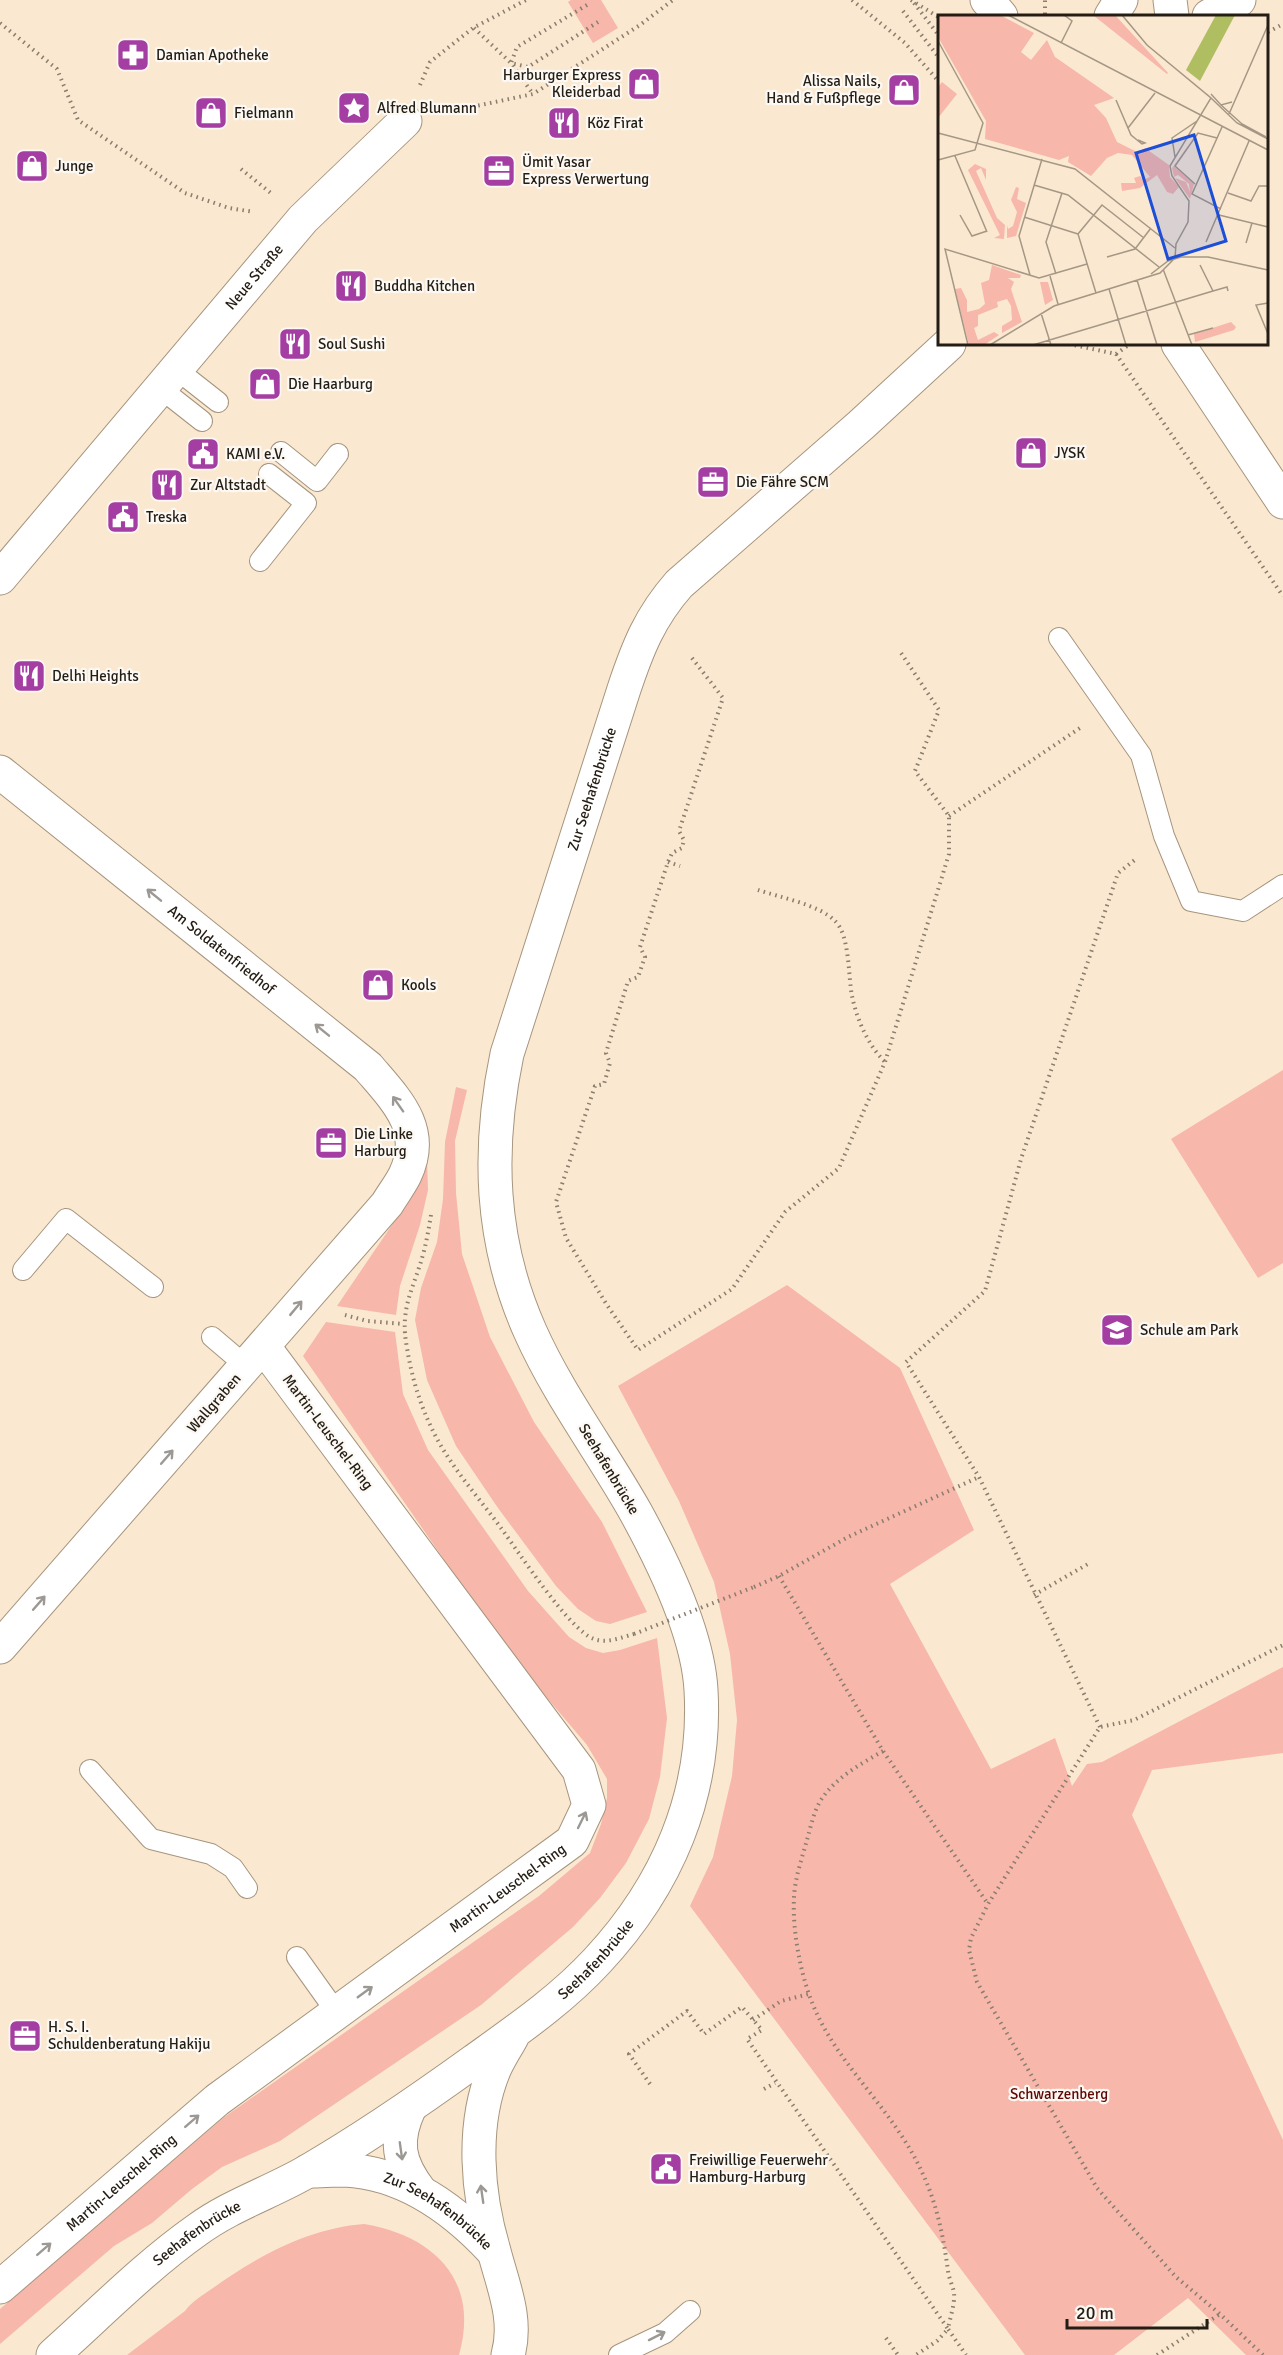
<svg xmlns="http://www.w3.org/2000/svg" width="1283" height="2355" viewBox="0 0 1283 2355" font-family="Signika,sans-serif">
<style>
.green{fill:#f7b7ab}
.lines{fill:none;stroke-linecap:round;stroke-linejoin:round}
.lane-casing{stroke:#a6957e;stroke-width:22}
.street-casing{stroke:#a6957e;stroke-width:35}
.secondary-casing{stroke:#a6957e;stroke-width:35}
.path{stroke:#8a7d6d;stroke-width:4;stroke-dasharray:1.5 4.5;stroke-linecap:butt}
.lane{stroke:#fff;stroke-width:20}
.street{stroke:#fff;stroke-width:33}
.secondary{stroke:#fff;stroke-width:33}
.path-bridge{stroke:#8a7d6d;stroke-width:4;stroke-dasharray:1.5 4.5;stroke-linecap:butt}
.oneway{stroke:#9c9995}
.labels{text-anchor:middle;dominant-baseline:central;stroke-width:4.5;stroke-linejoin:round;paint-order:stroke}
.poi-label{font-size:15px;fill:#241d14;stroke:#fcf8f3;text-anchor:start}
.street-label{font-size:15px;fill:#241d14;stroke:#fcf8f3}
.park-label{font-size:15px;fill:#5f0700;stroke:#fcf8f3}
.inset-road{fill:none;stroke:#a59785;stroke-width:1.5}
.view{fill:#1d4ed8;fill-opacity:0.15;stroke:#1d4ed8;stroke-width:3}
.inset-edge{fill:none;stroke:#241d14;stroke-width:3}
</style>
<rect width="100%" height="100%" fill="#fbe8d0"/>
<g class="green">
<path d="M571,0H601L618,28L593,43L568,2Z"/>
<path d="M1283,1070V1263L1258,1278L1171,1139Z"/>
<path d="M456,1087L467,1090L455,1141L456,1193L462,1254L490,1337L534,1422L602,1522L647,1612L610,1624L596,1621L578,1609L556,1586L498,1508L456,1446L427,1380L415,1320L421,1288L437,1242L443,1199L445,1142Z"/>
<path d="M427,1159L428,1190L420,1225L400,1286L396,1315L337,1306L400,1213Z"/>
<path d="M787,1285L900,1368L974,1530L890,1584L991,1769L1055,1738L1072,1786L1087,1764L1102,1762L1283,1667V1753L1152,1770L1132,1815L1283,2140V2355H1246L1188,2298L1114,2355H1025L690,1906L713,1857L732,1776L737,1720L730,1654L714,1582L679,1501L618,1386Z"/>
<path d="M326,1322L395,1332L403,1394L428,1450L528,1591L569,1637L586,1648L603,1653L620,1650L657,1638L667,1718L660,1777L649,1819L626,1863L600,1898L573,1927L481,2005L280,2141L222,2167L192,2189L152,2223L114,2246L0,2344V2309L223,2118L539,1896L590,1853L601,1824L607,1798V1779L587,1745L508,1652L303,1356Z"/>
<path d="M364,2224C435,2236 480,2281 459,2355H127L185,2311C192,2301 203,2295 213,2288C257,2256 310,2228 364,2224Z"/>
</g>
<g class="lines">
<defs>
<g id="lane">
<path d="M176,369L218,402"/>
<path d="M160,388L202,421"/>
<path d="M281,452L317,481L338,454"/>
<path d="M260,561L306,503L269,474"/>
<path d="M1059,638L1141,755L1164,836L1191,901L1243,911L1283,885"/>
<path d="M23,1270L66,1219L153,1287"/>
<path d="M212,1337L246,1366"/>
<path d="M90,1770L151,1839L211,1854L233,1868L247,1888"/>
<path d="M297,1957L337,2013"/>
<path d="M619,2355L665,2333L690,2311"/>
</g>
<g id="street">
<path id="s1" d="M0,578L303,219L405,121"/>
<path id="s2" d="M0,772L368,1067C396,1100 427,1129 405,1175C400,1185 393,1194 387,1204L0,1647"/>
<path id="s3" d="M0,2287L217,2100L572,1841L589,1805L579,1770L264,1347"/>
</g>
<g id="secondary">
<path d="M987,0L1001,16"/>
<path d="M1170,0L1172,16"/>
<path d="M1111,16L1121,0"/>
<path d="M1209,16L1239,0"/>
<path d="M1178,344L1283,502"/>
<path d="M410,2107C394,2141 398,2162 420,2191"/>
<path id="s4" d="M308,2171C320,2171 333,2170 345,2170C405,2173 454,2209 493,2251"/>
<path id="s5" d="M53,2355C100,2313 146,2266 197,2230C231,2205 272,2192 308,2171C365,2138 420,2100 474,2061C517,2030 561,2000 597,1961C667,1886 707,1794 701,1690C698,1634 662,1560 635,1511C601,1451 558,1394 530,1331C490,1241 487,1150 507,1054L624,689C638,647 650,617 679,584L861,425L949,344"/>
<path d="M508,2355C518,2319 503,2286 494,2251C477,2194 471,2126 494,2070C499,2058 506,2048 512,2037"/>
</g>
</defs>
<use href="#lane" class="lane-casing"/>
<use href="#street" class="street-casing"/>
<use href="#secondary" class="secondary-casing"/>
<g class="path">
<path d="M852,0L905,43L940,83"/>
<path d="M911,0L940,18"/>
<path d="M914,3L940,37"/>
<path d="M587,5L517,47L511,63L528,67L598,22"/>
<path d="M903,11L940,59"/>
<path d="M1045,14V0"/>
<path d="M0,23L57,69L78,120L185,193L229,208L254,212"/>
<path d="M474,28L511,63L533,94"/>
<path d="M1268,32L1283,24"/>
<path d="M420,85L430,62L473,28L526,0"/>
<path d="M443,113L533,94L640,25L673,0"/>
<path d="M241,169L272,194"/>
<path d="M1069,344L1116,354L1130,344"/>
<path d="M1116,354L1283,596"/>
<path d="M692,658L723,698L679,831L684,840L682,848L672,853L668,862L640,947L645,957L638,977L628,981L606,1053L610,1063L604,1084L595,1086L556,1202L566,1238L607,1305L638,1350L732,1289L785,1212L839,1168L885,1062L949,854V816L915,771L939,710L899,650"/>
<path d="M949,816L1080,728"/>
<path d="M668,862L680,866"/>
<path d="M758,890C779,897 820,905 835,921C850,935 848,976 852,996C857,1020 868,1045 885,1062"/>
<path d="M431,1215C429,1227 427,1239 424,1251C414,1289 399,1307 407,1348C412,1379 421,1408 435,1435C452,1468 479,1498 501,1528C518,1551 570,1631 594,1639C607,1644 622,1637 634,1634"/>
<path d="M345,1315L367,1321L404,1324"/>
<path d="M779,1576L883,1751L988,1904"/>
<path d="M754,1587L779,1576L848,1537L979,1477"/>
<path d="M1034,1595L1088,1564"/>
<path d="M1100,1727L979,1477L906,1362L985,1291L1021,1159L1118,873L1136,859"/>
<path d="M883,1751C861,1764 838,1776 823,1797C814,1809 811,1826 807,1840C802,1858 795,1878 794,1897C792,1933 802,1984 818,2016C838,2058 873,2093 899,2132C930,2177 941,2218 948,2271C949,2279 953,2286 954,2293C955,2304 950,2318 948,2329L966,2355"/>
<path d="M753,2020L781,2001L809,1994"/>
<path d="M650,2084L629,2054L687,2011L704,2034L742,2007L762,2030L747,2039L948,2329L937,2341L916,2355"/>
<path d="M764,2089L775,2083"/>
<path d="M886,2338L898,2355"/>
<path d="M1157,2355L1220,2314"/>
<path d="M1263,2355L1220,2314L1176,2277L1097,2188L977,1982L969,1950L971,1938L988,1904L1100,1727L1134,1720L1283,1645"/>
</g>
<use href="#lane" class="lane"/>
<use href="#street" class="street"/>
<use href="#secondary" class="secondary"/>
<path class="path-bridge" d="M634,1634L754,1587"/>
</g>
<defs><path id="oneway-shaft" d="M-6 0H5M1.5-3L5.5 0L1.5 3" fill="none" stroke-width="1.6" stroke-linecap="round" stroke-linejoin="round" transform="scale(1.5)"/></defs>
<g class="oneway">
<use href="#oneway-shaft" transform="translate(154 895) rotate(-141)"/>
<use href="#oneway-shaft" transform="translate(322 1030) rotate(-141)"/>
<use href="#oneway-shaft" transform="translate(398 1104) rotate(-125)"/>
<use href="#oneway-shaft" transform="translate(296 1308) rotate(-50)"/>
<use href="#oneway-shaft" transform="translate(167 1457) rotate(-49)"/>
<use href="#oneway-shaft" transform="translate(39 1603) rotate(-49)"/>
<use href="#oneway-shaft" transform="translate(582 1820) rotate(-64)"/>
<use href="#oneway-shaft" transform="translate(365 1992) rotate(-36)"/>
<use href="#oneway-shaft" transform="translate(192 2121) rotate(-41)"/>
<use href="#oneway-shaft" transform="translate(401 2151) rotate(82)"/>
<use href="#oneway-shaft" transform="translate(482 2194) rotate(-98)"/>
<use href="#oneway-shaft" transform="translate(44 2249) rotate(-41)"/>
<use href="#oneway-shaft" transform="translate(657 2336) rotate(-27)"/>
</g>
<defs>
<symbol id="pharmacy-square" viewBox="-11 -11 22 22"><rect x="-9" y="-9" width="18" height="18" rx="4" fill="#a43ea2" stroke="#fcf8f3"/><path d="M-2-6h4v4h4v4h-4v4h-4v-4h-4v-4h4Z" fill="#fff"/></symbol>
<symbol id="shop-square" viewBox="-11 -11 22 22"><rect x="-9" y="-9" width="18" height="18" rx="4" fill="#a43ea2" stroke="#fcf8f3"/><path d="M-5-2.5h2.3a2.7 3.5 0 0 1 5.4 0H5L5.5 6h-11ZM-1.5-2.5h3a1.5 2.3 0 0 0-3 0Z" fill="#fff"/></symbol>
<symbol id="sight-square" viewBox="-11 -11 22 22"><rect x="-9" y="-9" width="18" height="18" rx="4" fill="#a43ea2" stroke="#fcf8f3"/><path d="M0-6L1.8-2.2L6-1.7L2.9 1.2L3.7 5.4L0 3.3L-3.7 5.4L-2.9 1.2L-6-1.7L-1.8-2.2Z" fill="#fff"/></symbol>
<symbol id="restaurant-square" viewBox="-11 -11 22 22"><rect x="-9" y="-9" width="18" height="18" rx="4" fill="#a43ea2" stroke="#fcf8f3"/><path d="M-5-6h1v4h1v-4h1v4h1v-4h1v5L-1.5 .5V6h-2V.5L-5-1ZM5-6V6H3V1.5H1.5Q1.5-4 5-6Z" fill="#fff"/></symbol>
<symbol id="office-square" viewBox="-11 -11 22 22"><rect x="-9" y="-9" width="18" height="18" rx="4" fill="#a43ea2" stroke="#fcf8f3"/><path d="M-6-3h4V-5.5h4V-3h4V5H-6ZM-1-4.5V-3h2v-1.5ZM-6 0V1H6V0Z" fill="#fff"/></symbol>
<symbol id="civic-square" viewBox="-11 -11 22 22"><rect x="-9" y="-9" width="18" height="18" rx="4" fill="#a43ea2" stroke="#fcf8f3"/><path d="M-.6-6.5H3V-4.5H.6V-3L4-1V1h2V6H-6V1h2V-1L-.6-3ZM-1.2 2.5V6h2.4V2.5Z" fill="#fff"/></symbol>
<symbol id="school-square" viewBox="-11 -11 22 22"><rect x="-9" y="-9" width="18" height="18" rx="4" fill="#a43ea2" stroke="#fcf8f3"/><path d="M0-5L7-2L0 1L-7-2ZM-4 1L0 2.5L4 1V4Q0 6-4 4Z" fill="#fff"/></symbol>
</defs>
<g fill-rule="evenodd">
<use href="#pharmacy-square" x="114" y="36" width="38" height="38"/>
<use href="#shop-square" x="625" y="65" width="38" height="38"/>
<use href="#shop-square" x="885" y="71" width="38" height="38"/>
<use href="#sight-square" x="335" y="89" width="38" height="38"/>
<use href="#shop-square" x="192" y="94" width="38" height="38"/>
<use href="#restaurant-square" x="545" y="104" width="38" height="38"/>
<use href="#shop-square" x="13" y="147" width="38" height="38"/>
<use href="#office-square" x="480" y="152" width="38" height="38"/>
<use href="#restaurant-square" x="332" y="267" width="38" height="38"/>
<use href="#restaurant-square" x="276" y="325" width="38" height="38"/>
<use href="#shop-square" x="246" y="365" width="38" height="38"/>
<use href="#shop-square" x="1012" y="434" width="38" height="38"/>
<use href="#civic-square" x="184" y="435" width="38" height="38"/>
<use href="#office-square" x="694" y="463" width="38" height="38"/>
<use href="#restaurant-square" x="148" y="466" width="38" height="38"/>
<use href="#civic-square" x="104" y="498" width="38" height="38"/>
<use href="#restaurant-square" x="10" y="657" width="38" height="38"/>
<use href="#shop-square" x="359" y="966" width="38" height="38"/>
<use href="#office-square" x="312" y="1124" width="38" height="38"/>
<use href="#school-square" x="1098" y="1311" width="38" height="38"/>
<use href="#office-square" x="6" y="2017" width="38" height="38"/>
<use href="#civic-square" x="647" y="2150" width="38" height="38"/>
</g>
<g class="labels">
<g class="poi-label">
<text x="156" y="55">Damian Apotheke</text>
<text x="621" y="75" text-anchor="end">Harburger Express<tspan x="621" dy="17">Kleiderbad</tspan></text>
<text x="881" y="81" text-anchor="end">Alissa Nails,<tspan x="881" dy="17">Hand &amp; Fußpflege</tspan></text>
<text x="377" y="108">Alfred Blumann</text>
<text x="234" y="113">Fielmann</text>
<text x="587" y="123">Köz Firat</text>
<text x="522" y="162">Ümit Yasar<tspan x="522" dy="17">Express Verwertung</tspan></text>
<text x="55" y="166">Junge</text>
<text x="374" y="286">Buddha Kitchen</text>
<text x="318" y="344">Soul Sushi</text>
<text x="288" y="384">Die Haarburg</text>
<text x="1054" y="453">JYSK</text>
<text x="226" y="454">KAMI e.V.</text>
<text x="736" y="482">Die Fähre SCM</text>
<text x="190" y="485">Zur Altstadt</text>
<text x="146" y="517">Treska</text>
<text x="52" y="676">Delhi Heights</text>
<text x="401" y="985">Kools</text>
<text x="354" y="1134">Die Linke<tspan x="354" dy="17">Harburg</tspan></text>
<text x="1140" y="1330">Schule am Park</text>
<text x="48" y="2027">H. S. I.<tspan x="48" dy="17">Schuldenberatung Hakiju</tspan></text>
<text x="689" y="2160">Freiwillige Feuerwehr<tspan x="689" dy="17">Hamburg-Harburg</tspan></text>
</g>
<g class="street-label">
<text stroke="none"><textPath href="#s1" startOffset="394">Neue Straße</textPath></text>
<text stroke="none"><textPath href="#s5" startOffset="1935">Zur Seehafenbrücke</textPath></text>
<text stroke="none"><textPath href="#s2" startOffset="284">Am Soldatenfriedhof</textPath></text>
<text transform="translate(214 1403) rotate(-49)">Wallgraben</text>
<text transform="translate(328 1432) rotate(53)">Martin-Leuschel-Ring</text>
<text transform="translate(609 1469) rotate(59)">Seehafenbrücke</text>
<text stroke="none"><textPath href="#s3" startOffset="646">Martin-Leuschel-Ring</textPath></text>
<text stroke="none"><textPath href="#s5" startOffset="675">Seehafenbrücke</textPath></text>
<text stroke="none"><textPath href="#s3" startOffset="160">Martin-Leuschel-Ring</textPath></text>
<text stroke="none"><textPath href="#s4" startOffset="141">Zur Seehafenbrücke</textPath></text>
<text stroke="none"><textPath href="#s5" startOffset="189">Seehafenbrücke</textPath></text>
</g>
<g class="park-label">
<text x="1059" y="2094">Schwarzenberg</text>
</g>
</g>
<g transform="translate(938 15)">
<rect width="330" height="330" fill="#fbe8d0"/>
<path d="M0,0H62L96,18L83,37L93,45L109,25L117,42L176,83L156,90L168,103L179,127L203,139L207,133L231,150L232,162L241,172L235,179L229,177L219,160L202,173L184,176L183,168H198L196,163L202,161L205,165L212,162L194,140L180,138L169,143L153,161L130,147L131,141L121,145L47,124L48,106L0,22ZM155,0H177L230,58L229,59ZM4,67L19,79L0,103V72ZM259,118L236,151L256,169L252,184L237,163L248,167L252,177L251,169L240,160L236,162L234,153ZM37,149L48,154V165L43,153L38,156L59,203L67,210L66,224L56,223L62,220L30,155ZM78,172L81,173L79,184L88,188L78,221L69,223V210L70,214L75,211L79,197L73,185ZM54,250L83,260L82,263H70L76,267L73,274L84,307L64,318V311L74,305L73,291L69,284L59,287L60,292L40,300V311L36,313L40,325L56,317L61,320L46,330H31L17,274L23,273L29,285V297L41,294L47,289L43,268L51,265ZM102,267H110L115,285L107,290ZM293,307L298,312L296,315L257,327L256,319Z" fill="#f7b7ab"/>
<path d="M278,0H297L262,66L248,55Z" fill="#afbe60"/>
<path class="inset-road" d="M70,0L330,135M0,26L45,108L37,135L0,145M123,28L134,6L126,0M273,79L283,90L294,87M273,83L299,108L330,124M178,85L193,120L204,129L207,128L200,125M283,90L304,109L328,122M291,99L330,10M190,113L217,78M0,118L137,154L237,233M17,141L49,217M237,142L234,123L259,106M257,169L237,151L260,118L279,123M96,170L130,180L221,252M290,178L313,186L321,171H330M283,194L254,179L284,112M22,200L34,221L49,216M281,200L330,212M86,202L140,219M268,227L311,126M308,228L314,208M169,242L197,234L213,213M262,250L275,276M225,254L254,330M118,259L108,227L124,178M213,259L230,246L243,242H270L330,255M92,260L81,221L104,144M112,261L120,289M199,265L219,330M171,274L188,330M158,278L140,219L164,190L206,223M330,288L318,290L330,319M103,298L113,330M250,320L275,313M30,330L7,234L101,263L149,249M52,330L116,291L222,258L237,243L238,229L250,207L251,186L234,161L232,151L273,83L209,30L184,0M95,330L275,276L289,272L290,276"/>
<path class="view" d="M256,120L288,226L230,244L198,138Z"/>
<rect width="330" height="330" class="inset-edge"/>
</g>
<path d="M1067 2319v9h140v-9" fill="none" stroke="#241d14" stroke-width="3"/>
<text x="1076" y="2319" font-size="18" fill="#241d14" stroke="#fcf8f3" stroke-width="4.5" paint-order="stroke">20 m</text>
</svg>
